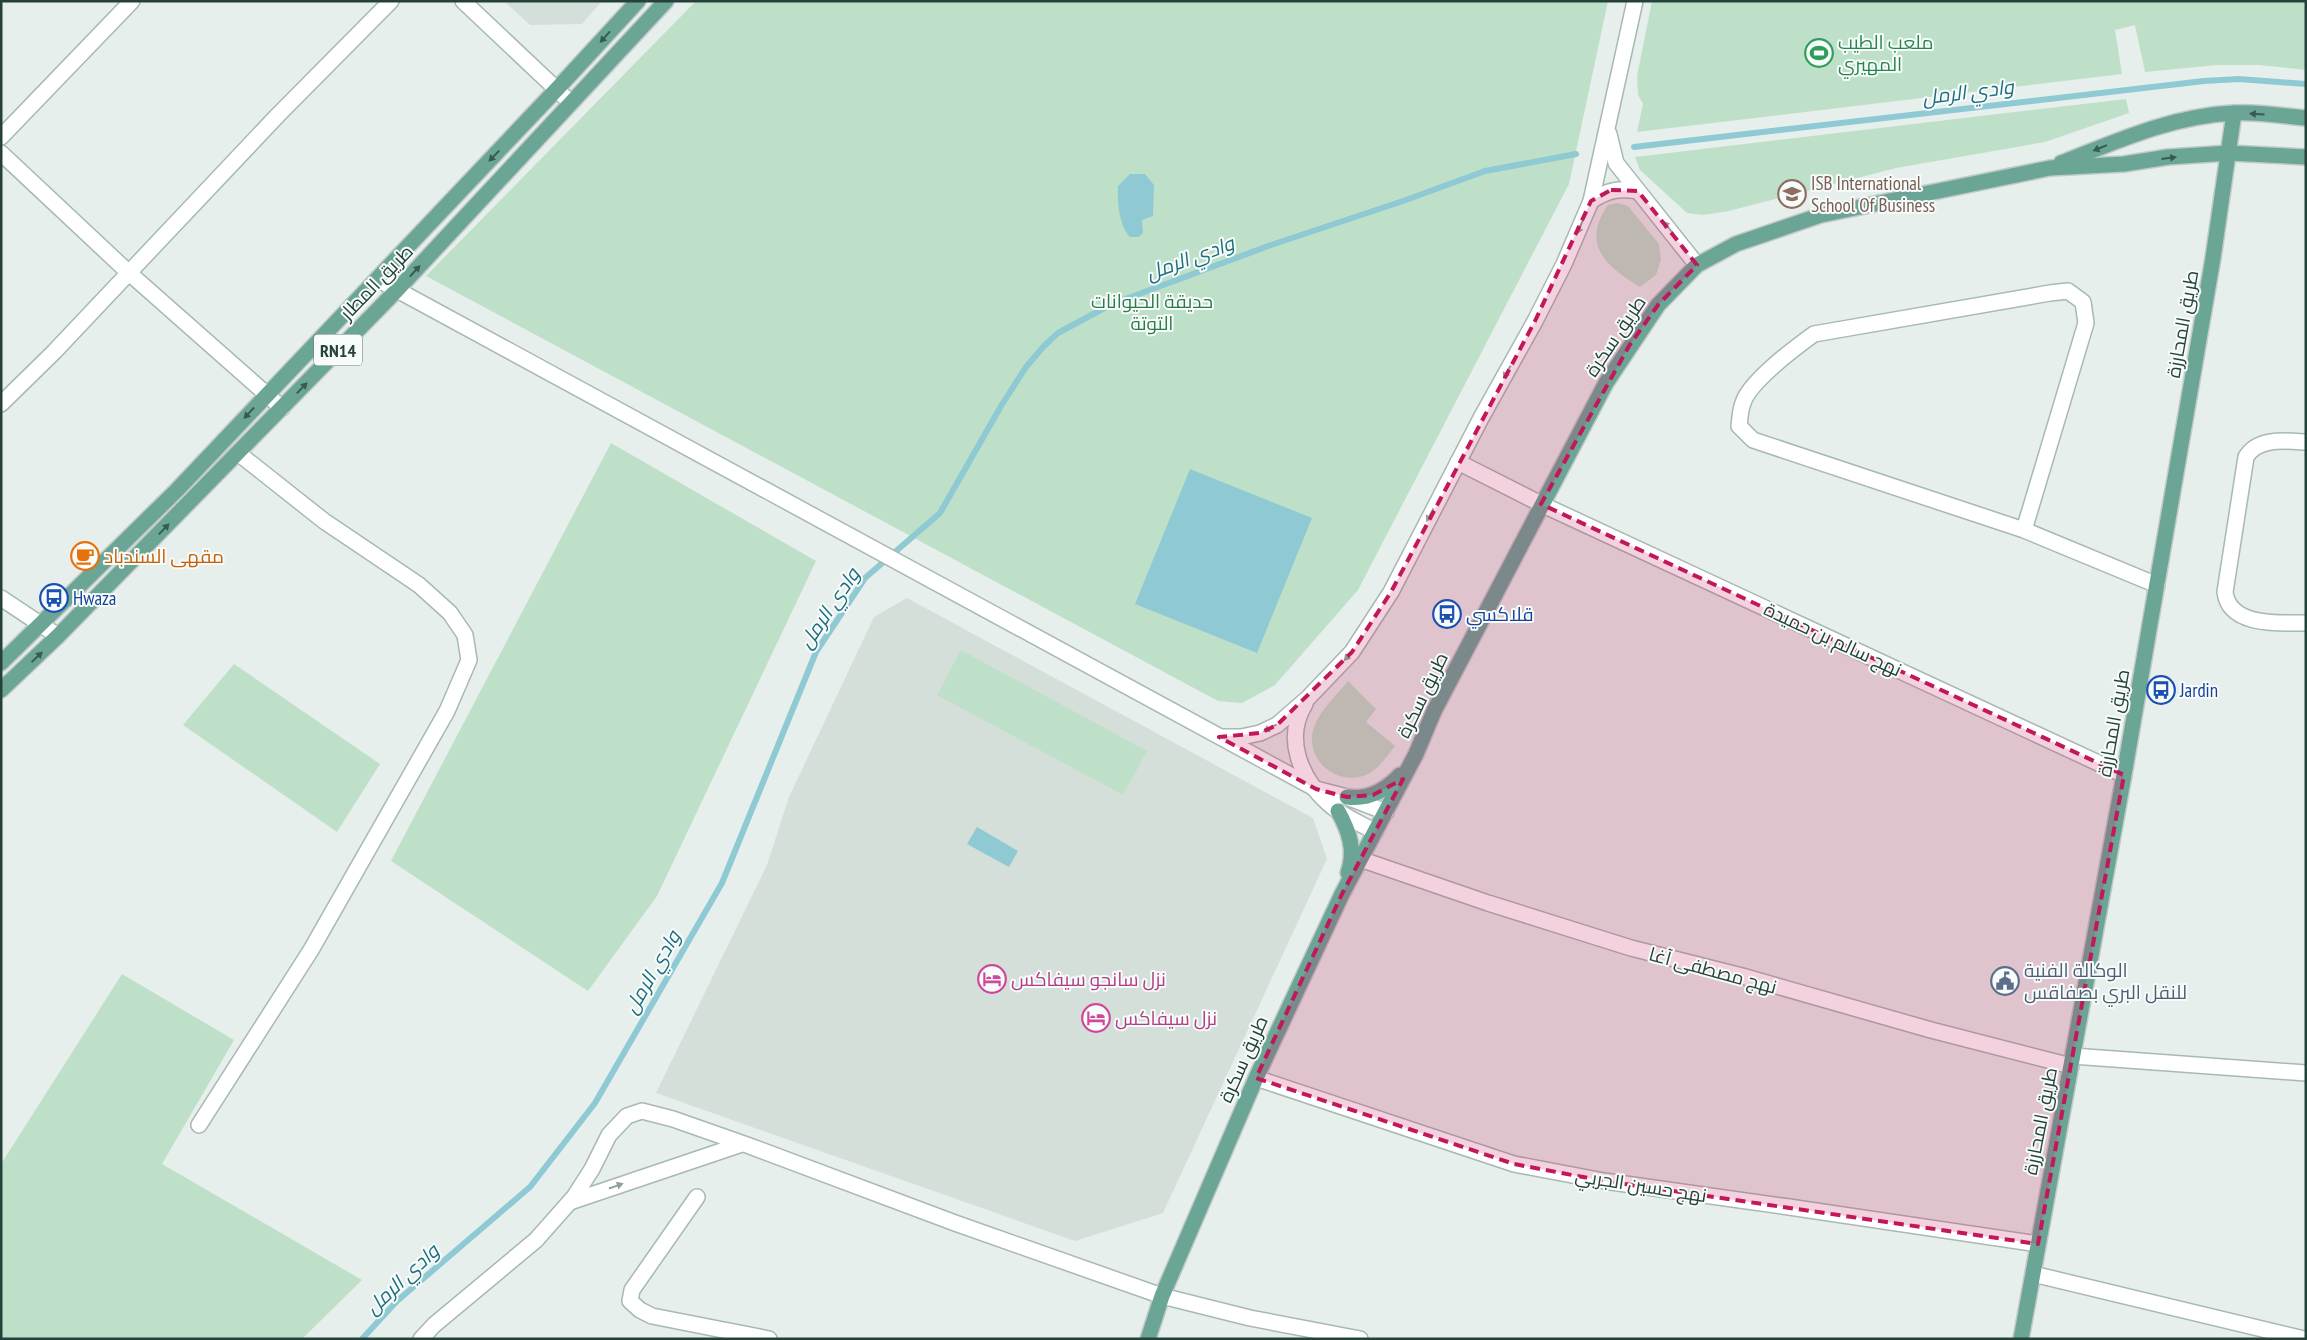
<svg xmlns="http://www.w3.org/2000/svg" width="2307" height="1340" viewBox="0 0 2307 1340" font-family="'PT Sans Narrow',Cairo,sans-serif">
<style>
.built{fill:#d4dfda}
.green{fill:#bfe0c8}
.water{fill:#8ec9d4}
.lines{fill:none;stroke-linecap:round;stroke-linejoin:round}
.stream{stroke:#8ec9d4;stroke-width:6}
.minor-casing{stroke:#a8b8b2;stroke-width:18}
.major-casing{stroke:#c2cac8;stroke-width:18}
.minor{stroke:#fff;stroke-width:15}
.major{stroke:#6aa596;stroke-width:15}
.oneway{fill:#365b51}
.oneway2{fill:#92a09c}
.marked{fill:#c2185b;fill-opacity:0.2;stroke:#c2185b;stroke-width:4;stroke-dasharray:10 6;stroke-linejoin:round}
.labels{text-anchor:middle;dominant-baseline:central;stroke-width:4;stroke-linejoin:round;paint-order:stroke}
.shield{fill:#f7fbf9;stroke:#637a73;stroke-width:1}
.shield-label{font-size:18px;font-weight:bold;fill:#24423a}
.leisure-label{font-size:19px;fill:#27864d;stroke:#f7fbf9;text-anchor:start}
.education-label{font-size:19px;fill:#785e54;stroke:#f7fbf9;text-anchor:start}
.street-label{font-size:19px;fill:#24423a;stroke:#f7fbf9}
.park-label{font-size:19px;fill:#2d7a4b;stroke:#f7fbf9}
.food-label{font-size:19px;fill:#c56008;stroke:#f7fbf9;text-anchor:start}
.transit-label{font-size:19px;fill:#164399;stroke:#f7fbf9;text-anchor:start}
.service-label{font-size:19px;fill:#4e5e75;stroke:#f7fbf9;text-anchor:start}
.hotel-label{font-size:19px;fill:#b23c85;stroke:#f7fbf9;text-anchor:start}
.water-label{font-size:20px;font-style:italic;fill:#1c6f80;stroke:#f7fbf9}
</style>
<rect width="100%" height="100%" fill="#e6efeb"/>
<g class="built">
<path d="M504,1H602L582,24L530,25Z"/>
<path d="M907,598L1313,818L1327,859L1163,1213L1075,1241L656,1093L767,865L789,797L874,617Z"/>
</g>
<g class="green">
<path d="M696,1H1608L1569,184L1358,590L1275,685L1242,703L1218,701L426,276Z"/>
<path d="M1652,1H2306V70L2259,65H2217L2145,72L2135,25L2115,30L2122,74L1637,132L1643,104L1638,95L1637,76Z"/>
<path d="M2126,99L2129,113L2045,142L1896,168L1729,211L1703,215L1687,213L1640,170L1635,157Z"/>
<path d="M1618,203L1628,206L1659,244L1661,260L1656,275L1640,287C1607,267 1580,245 1608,205Z"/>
<path d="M611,443L816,561L657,896L588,991L391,861Z"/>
<path d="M961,650L1147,751L1123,795L937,695Z"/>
<path d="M234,664L380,764L337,832L183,725Z"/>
<path d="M1348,681L1376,709L1366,722L1395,746C1387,756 1378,770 1366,775C1336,787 1303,758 1314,727C1320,710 1337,695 1348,681Z"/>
<path d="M122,974L234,1040L162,1164L362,1280L302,1339H1V1164Z"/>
</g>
<g class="water">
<path d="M1130,174H1145L1154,185L1153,216L1142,220L1143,233L1139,237H1130C1119,225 1117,202 1118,186Z"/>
<path d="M1190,469L1312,518L1257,653L1135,604Z"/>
<path d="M977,827L1018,851L1009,867L967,844Z"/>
</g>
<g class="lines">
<g class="stream">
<path d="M1634,147L2204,81L2239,79L2306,84"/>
<path d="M362,1339L397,1301L530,1187L595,1103L722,883L816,652L865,578L940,513L1001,406L1026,367L1044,346L1058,333L1112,304L1271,245L1403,201L1485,171L1576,154"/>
</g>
<defs>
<g id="minor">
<path d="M463,1L571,103"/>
<path d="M1609,134L1616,163L1697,265"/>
<path d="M1,137L132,1"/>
<path d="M1,153L128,272L282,408"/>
<path d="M1591,201C1608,190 1618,188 1638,191"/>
<path d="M377,279L1316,789L1347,797L1386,812"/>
<path d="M1,404L54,352L278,115L391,1"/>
<path d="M2306,442C2286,441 2258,437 2246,457L2225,592C2229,627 2280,623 2306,623"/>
<path d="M1458,462L1541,504L2124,775"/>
<path d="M2024,530L2086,323L2083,302L2068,291L2050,293L1814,334C1796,347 1749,382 1743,403C1740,410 1740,419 1739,426L1753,440L2024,530L2157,585"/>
<path d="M1,598L58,636"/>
<path d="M1305,704C1284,738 1300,778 1329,804C1342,816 1360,823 1375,832"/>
<path d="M1221,737H1241L1260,733L1277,725L1308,698L1352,652L1391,592L1481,418L1535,321L1564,264L1591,201L1635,1"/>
<path d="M1360,859L1488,903L1631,948L1742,976L1931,1030L2071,1066"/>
<path d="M2073,1056L2306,1073"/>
<path d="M1256,1078L1514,1164L1604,1181L1789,1207L2038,1244"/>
<path d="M199,1125L311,950L447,711L469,660L465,635L450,613L419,585L324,521L238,453"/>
<path d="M697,1197L632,1290L630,1301L640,1310L652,1316L769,1339"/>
<path d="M570,1202L742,1144"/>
<path d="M2033,1274L2304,1339"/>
<path d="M421,1339L434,1325L536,1240L574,1197L592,1169L609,1135L627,1116L642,1111L673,1119L747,1145L955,1223L1162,1296L1250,1318L1360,1339"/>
</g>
<g id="major">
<path d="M2061,163C2117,141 2172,116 2233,113C2257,111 2282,116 2306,118"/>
<path d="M1,663L177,490L557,89L638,1"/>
<path d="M1,690L58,636L397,290L666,1"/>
<path d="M1347,797C1368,800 1386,790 1400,775"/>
<path d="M1338,811C1349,831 1356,850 1348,873"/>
<path d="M1148,1339L1162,1296L1256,1078L1342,894L1416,754L1434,711L1606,383L1658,305L1697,265L1736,244L1821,215L2050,168L2124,164L2168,157L2229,153L2306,157"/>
<path d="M2021,1339L2124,775L2213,258L2234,113"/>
</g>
</defs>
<use href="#minor" class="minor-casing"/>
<use href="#major" class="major-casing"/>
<use href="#minor" class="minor"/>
<use href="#major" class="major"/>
</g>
<defs><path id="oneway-solid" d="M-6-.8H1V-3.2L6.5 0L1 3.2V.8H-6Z" transform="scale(1.25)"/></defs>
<g class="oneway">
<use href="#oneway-solid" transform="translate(605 37) rotate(132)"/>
<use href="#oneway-solid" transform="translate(2257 114) rotate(-176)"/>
<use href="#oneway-solid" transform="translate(2100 148) rotate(158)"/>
<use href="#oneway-solid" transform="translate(494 156) rotate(134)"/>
<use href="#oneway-solid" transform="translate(2169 158) rotate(-7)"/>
<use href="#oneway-solid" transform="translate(415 271) rotate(-47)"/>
<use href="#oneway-solid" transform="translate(302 388) rotate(-46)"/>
<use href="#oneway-solid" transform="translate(249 413) rotate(133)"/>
<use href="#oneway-solid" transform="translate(164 529) rotate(-46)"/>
<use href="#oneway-solid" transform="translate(37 657) rotate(-43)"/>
</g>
<g class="oneway2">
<use href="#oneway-solid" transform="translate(1580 227) rotate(113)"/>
<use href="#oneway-solid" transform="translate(1668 227) rotate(-129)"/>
<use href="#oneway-solid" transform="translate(1507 372) rotate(119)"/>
<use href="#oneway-solid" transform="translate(1430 515) rotate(118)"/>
<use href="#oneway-solid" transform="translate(1349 655) rotate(131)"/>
<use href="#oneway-solid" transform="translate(1270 728) rotate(152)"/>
<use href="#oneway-solid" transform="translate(616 1186) rotate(-19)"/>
</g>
<path class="marked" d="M1611,190L1638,191L1697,265L1658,305L1629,346L1541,504L2124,775L2038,1244L1604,1181L1514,1164L1256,1078L1342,894L1403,779L1373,795L1347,797L1316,789L1219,737L1260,733L1277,725L1352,652L1391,592L1535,321L1591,201Z"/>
<defs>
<symbol id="stadium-ring" viewBox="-11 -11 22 22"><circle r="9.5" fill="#f7fbf9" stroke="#2e9e5b" stroke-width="1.5"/><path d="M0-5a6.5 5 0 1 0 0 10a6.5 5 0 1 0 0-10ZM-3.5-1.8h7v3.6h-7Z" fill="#2e9e5b"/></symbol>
<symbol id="university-ring" viewBox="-11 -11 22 22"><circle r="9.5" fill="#f7fbf9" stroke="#8d6e63" stroke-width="1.5"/><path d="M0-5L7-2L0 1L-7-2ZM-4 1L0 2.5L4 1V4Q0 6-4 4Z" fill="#8d6e63"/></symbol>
<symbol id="cafe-ring" viewBox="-11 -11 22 22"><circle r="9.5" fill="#f7fbf9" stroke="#e8710a" stroke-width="1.5"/><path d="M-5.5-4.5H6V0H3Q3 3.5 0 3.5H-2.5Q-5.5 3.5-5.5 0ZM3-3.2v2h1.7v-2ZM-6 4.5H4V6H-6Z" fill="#e8710a"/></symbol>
<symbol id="bus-ring" viewBox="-11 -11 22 22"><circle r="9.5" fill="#f7fbf9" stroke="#1a4fb4" stroke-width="1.5"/><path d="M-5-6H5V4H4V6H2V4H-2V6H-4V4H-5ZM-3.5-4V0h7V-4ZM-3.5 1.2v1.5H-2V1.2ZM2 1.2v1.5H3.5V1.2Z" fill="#1a4fb4"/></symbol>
<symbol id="hotel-ring" viewBox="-11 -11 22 22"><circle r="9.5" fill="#f7fbf9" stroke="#d1479c" stroke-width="1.5"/><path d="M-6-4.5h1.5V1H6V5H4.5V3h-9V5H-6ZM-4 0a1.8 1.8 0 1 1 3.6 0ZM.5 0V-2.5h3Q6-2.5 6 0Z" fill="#d1479c"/></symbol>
<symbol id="civic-ring" viewBox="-11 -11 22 22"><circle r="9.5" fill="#f7fbf9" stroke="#5c6f8a" stroke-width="1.5"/><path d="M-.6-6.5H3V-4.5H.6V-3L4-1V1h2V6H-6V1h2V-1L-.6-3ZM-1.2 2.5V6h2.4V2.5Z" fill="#5c6f8a"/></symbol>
</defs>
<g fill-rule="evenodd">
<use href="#stadium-ring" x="1803" y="37" width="32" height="32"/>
<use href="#university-ring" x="1776" y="178" width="32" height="32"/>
<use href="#cafe-ring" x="69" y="540" width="32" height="32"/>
<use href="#bus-ring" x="38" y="582" width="32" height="32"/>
<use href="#bus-ring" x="1431" y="598" width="32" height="32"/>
<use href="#bus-ring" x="2145" y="674" width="32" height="32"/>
<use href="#hotel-ring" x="976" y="963" width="32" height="32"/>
<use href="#civic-ring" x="1989" y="965" width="32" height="32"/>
<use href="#hotel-ring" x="1080" y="1002" width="32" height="32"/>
</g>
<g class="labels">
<rect class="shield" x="314" y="334.5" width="48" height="31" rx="4"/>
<g class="shield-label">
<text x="338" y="350">RN14</text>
</g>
<g class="leisure-label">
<text x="1838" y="42">ملعب الطيب<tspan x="1838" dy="22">المهيري</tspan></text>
</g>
<g class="education-label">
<text x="1811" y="183">ISB International<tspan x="1811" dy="22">School Of Business</tspan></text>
</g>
<g class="street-label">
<text transform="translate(376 282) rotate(-46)">طريق المطار</text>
<text transform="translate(2182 324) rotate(-80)">طريق المحارزة</text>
<text transform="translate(1615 336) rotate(-56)">طريق سكرة</text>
<text transform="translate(1833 639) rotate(25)">نهج سالم بن حميدة</text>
<text transform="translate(1422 695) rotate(-64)">طريق سكرة</text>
<text transform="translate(2113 723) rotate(-80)">طريق المحارزة</text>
<text transform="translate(1713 970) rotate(15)">نهج مصطفى آغا</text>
<text transform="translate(1243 1059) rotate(-66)">طريق سكرة</text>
<text transform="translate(2040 1121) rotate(-79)">طريق المحارزة</text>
<text transform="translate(1641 1185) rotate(9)">نهج حسين الجربي</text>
</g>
<g class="park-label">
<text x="1152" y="301">حديقة الحيوانات<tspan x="1152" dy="22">التوتة</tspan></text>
</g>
<g class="food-label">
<text x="104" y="556">مقهى السندباد</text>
</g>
<g class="transit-label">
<text x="73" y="598">Hwaza</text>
<text x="1466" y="614">قلاكسي</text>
<text x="2180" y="690">Jardin</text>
</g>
<g class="service-label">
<text x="2024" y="970">الوكالة الفنية<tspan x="2024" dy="22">للنقل البري بصفاقس</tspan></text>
</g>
<g class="hotel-label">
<text x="1011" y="979">نزل سانجو سيفاكس</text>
<text x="1115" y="1018">نزل سيفاكس</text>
</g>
<g class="water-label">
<text transform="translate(1968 92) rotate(-7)">وادي الرمل</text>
<text transform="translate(1190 258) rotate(-20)">وادي الرمل</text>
<text transform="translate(829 608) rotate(-56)">وادي الرمل</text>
<text transform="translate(652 972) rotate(-60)">وادي الرمل</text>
<text transform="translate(402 1279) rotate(-43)">وادي الرمل</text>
</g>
</g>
<rect width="2307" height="1340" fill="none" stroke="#24423a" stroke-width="5"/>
</svg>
